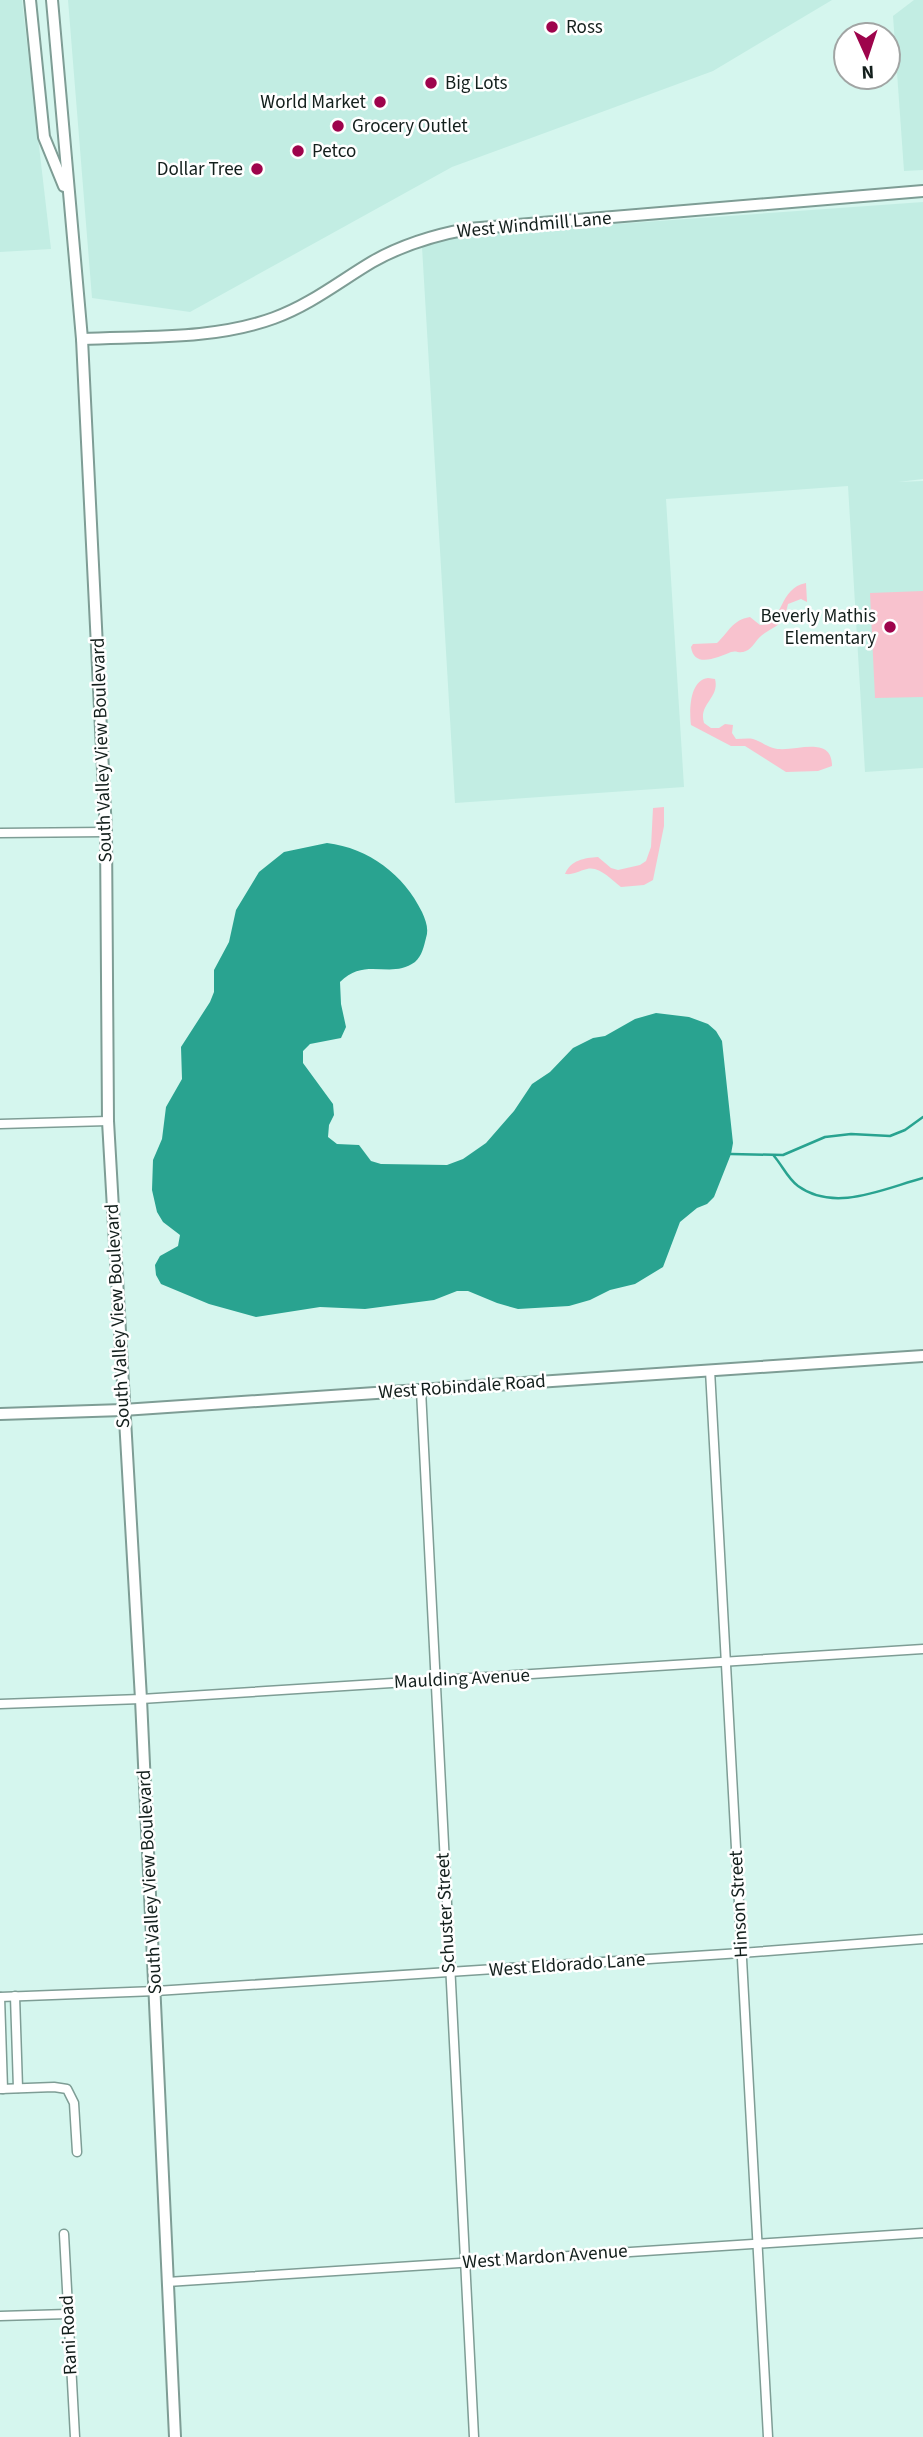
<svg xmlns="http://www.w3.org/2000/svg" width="923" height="2437" viewBox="0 0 923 2437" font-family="'Source Sans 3',sans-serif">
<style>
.built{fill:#c2ede3}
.green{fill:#f8c2ce}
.water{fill:#29a390}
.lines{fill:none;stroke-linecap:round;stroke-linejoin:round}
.stream{stroke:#29a390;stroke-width:2.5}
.street-casing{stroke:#7e9d95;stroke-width:11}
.secondary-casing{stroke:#7e9d95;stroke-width:14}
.street{stroke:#fff;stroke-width:8}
.secondary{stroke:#fff;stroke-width:10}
.poi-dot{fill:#9e044c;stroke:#fff;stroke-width:2.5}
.labels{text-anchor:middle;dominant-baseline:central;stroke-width:5;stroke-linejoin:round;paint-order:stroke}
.poi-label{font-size:19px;fill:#131f1c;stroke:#fff;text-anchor:start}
.street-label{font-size:19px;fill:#131f1c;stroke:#fff}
</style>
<rect width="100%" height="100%" fill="#d5f6ee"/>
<g class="built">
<path d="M0,0H22L51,249L0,252Z"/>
<path d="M68,0H832L713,71L452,167L190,312L92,298Z"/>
<path d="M914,0H923V170L904,171L893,16Z"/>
<path d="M923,202V479L898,482L923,481V768L865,772L848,486L666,499L684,787L455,803L422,247L464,235Z"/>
</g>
<g class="green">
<path d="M806,583L807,602L801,599L788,604C783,628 776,624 761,636C755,641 753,648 746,651C739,654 737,650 731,652C718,657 694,669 691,647L693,644L717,643C729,632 732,620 750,617L760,625C784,624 778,588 806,583Z"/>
<path d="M923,591V697L875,698L870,593Z"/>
<path d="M708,678L715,679C720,698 698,704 704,723L711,728H719L725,724L733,725L732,733L736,739C742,739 748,738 753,739C760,741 766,746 773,748C792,754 832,733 832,766L818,771L786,772L745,746H731L691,725C689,709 690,680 708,678Z"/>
<path d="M664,807V826L653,880L644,885L621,887C611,880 600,866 587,869C578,871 574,875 565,874C571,860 584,858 598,857L611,868L618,870L640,865L646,861L651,847L653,808Z"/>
</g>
<path class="water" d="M327,843C369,848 404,875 422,912C426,921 429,929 426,938C424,946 422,956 415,962C390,980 366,956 340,982L341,1004L346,1027L341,1038L310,1044L303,1051V1063L333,1104L334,1115L329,1125L328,1137L337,1144L359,1145L371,1161L381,1164L447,1165L463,1159L486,1143L514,1111L532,1084L550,1072L573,1048L593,1038L605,1036L635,1019L656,1013L689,1017L708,1024L716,1031L722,1041L733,1143L731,1154L714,1197L707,1204L697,1208L680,1222L663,1267L635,1284L610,1290L590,1300L569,1306L518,1309L497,1303L468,1291H457L434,1300L365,1309L320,1307L256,1317L209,1304L161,1284L156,1275L155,1265L160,1256L178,1246L180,1235L163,1222L157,1212L152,1190L153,1160L162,1139L166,1107L182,1079L181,1047L210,1002L214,992V970L229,942L236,910L259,872L284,852Z"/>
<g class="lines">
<g class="stream">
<path d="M731,1154L783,1155L825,1137L851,1134L890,1136L905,1130L923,1117"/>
<path d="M774,1156C782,1165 788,1179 798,1186C835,1213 885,1188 923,1178"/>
</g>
<defs>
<g id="street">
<path d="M0,833L106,832"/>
<path d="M0,1124L108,1121"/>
<path d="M710,1370L768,2437"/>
<path d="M421,1390L474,2437"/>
<path d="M0,1704L141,1699L923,1649"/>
<path d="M15,1996L18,2088"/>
<path d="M0,1997L156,1991L741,1953L923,1939"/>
<path d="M0,1997L3,2089"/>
<path d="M0,2089L54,2087L67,2089L74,2103L77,2152"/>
<path d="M64,2234L75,2437"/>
<path d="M167,2282L923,2233"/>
<path d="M0,2316L68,2314"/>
</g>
<g id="secondary">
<path d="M30,0L44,137L64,186"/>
<path d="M52,0L82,339L106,832L108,1121L141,1699L175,2437"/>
<path d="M82,339C145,336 214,340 274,318C310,305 340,281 372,262C402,245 434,235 468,229L923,191"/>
<path d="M0,1414L123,1410L923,1356"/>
</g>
</defs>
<use href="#street" class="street-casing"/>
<use href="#secondary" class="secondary-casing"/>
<use href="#street" class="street"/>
<use href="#secondary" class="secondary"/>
</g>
<g class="poi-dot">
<circle cx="552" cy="27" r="7"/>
<circle cx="431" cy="83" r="7"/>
<circle cx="380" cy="102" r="7"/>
<circle cx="338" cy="126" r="7"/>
<circle cx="298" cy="151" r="7"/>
<circle cx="257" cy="169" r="7"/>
<circle cx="890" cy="627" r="7"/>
</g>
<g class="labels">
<g class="poi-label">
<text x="566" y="27">Ross</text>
<text x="445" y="83">Big Lots</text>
<text x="366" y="102" text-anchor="end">World Market</text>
<text x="352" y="126">Grocery Outlet</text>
<text x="312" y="151">Petco</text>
<text x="243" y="169" text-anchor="end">Dollar Tree</text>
<text x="876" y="616" text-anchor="end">Beverly Mathis<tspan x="876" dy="22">Elementary</tspan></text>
</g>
<g class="street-label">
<text transform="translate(534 225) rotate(-5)">West Windmill Lane</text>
<text transform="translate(102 750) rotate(-92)">South Valley View Boulevard</text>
<text transform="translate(118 1316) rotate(-93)">South Valley View Boulevard</text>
<text transform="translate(462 1387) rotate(-4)">West Robindale Road</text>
<text transform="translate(462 1679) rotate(-3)">Maulding Avenue</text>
<text transform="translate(150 1882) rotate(-93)">South Valley View Boulevard</text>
<text transform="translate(739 1904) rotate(-93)">Hinson Street</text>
<text transform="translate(446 1913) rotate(-93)">Schuster Street</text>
<text transform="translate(567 1965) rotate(-4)">West Eldorado Lane</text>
<text transform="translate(545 2257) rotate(-4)">West Mardon Avenue</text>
<text transform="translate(69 2335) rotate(-93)">Rani Road</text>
</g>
</g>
<g transform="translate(867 56) rotate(177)"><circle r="33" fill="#ffffff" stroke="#a1a5a4" stroke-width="2"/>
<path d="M0-5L12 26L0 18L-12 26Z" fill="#9e044c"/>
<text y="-10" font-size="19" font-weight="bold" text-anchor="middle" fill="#131f1c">N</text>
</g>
</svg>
